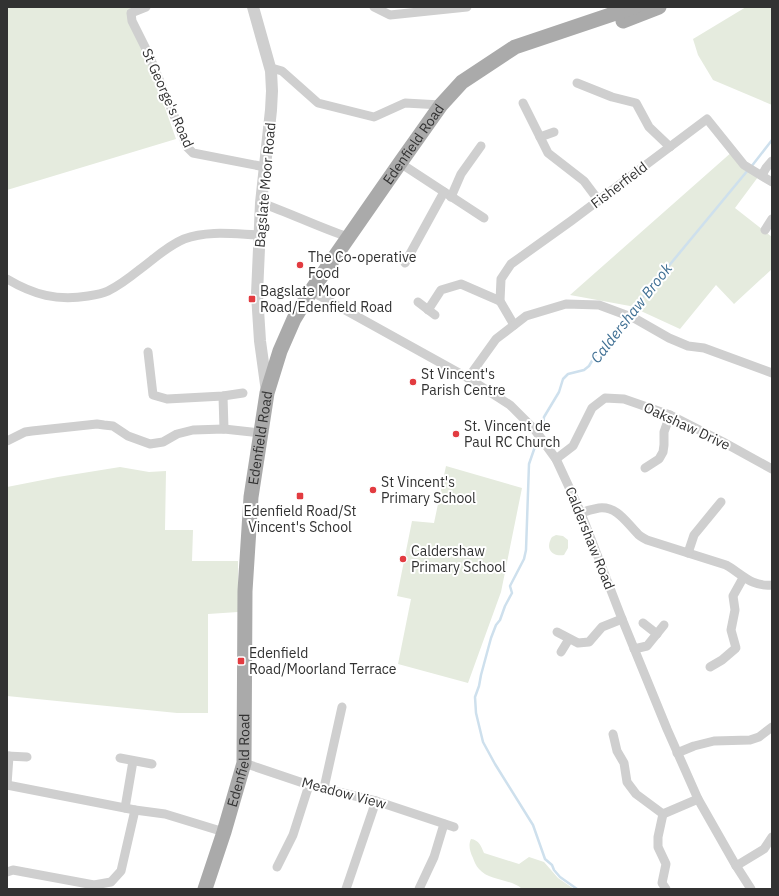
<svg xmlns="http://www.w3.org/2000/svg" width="779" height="896" viewBox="0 0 779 896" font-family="'IBM Plex Sans',sans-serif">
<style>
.green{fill:#e5ebde}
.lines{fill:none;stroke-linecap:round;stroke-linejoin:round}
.stream{stroke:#cee0ed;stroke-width:2.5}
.minor{stroke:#cfcfcf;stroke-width:9}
.tertiary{stroke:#cfcfcf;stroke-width:12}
.primary{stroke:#aaa;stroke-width:15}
.poi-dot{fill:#e23b40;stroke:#fff;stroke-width:1.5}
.labels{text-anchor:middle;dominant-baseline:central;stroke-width:4;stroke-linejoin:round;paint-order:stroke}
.street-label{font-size:14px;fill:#323232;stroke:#fff}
.poi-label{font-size:14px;fill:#323232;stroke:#fff;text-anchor:start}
.water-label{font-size:15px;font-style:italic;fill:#407094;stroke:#fff}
</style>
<rect width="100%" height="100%" fill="#fff"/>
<g class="green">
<path d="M7,7H143L128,14L147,57L176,139L7,190Z"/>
<path d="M746,7H772V105L713,80L698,55L693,39Z"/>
<path d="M733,151L758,177L735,208L772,237V269L734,304L716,285L680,329L630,306L570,295Z"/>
<path d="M446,466L522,488L501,592L468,683L398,664L411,599L397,596L412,521L434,523Z"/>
<path d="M120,467L149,472L166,471L165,530H193L192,561H238V612L208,614V713H177L7,696V487L58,477Z"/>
<path d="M556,535L563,536L568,540V548L564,555C551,557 545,548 552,537Z"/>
<path d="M471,839C479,840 481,846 484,853L519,864L529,857L544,862L558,878L574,889H522C512,879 489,881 479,869C476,866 474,861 473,858C470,852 468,845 471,839Z"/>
</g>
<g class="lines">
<g class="stream">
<path d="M751,167L772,140"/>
<path d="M629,314L748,170"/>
<path d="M540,434L543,425L544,417L559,392L563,379L568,374L584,370L589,366L596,354L626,318"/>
<path d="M538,438L529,464L526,550L524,559L510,586L512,593L505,606L500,620L496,625L491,638L481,675L479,686L475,697L476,713L483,742L495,764L533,825L545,859L552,865L554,870L560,877L577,889"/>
</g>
<g class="minor">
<path d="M146,7L131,13L132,21L149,55L187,147L193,153L265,167"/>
<path d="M374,7L390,15L467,7"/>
<path d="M271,71L275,69L282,71L318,103L374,117L405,103L441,105"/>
<path d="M577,83L612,97L636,103L649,127L670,147"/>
<path d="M523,103L548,153L584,181L599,201"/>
<path d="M540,137L554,132"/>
<path d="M400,163L484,218"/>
<path d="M762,175L766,168L772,161"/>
<path d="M451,197L461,174L481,146"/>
<path d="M261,203C290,213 318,227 348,237"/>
<path d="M765,230L772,219"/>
<path d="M405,263L444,192"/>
<path d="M7,279C34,295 57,301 88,296C95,295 102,294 108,291C120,285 129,278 139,270C153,260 167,246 184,239C208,230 234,234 259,235"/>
<path d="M311,291L468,378L510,405L535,430L556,459L581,513L622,619L667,729L698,799L735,864L751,889"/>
<path d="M418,302L435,315"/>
<path d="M428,310L441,290L461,284L500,301"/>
<path d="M514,325L500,301L501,279L511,264L571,221L707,119L744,165L772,182"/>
<path d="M148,352L153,395L167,399L223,396L243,393"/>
<path d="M468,378L496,339L526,316L566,304L599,305L634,318L669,338L688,346L704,348L772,373"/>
<path d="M223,396L224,429"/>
<path d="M7,441L25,432L32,431L97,424L104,425L113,426L128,436L150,444L163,442L177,434L193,430L224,429L260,433"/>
<path d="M556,459L573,446L592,408L605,398L624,399L670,415L723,442L772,469"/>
<path d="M645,468L659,459L663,452L664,445V432L670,415"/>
<path d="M581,513C586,511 593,509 599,508C617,506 626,522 637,533C639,536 643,538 647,540L726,565C742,574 751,587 772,585"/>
<path d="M688,553L694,535L721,502"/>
<path d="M643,623L657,634"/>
<path d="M557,632L578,643L589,642L602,627L622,619"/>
<path d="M634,649L647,646L664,625"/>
<path d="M561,652L569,639"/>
<path d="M710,667L722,660L736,648L731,630L735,610L733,596L743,578"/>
<path d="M613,734L617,751L624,763L627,782L636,794L663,814L698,799"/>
<path d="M677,753L694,746L714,741L750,740L759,737L772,727"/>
<path d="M7,756L27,757"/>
<path d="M120,758L152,764"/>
<path d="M244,763L309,785L376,801L454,827"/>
<path d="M7,785L135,810L165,814L224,832"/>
<path d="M7,785L9,756"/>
<path d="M324,788L342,707"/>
<path d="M125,808L133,761"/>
<path d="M663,814L658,837V847L666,864L662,883L666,889"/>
<path d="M736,866L764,849L772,837"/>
<path d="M277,867L293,835L309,785"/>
<path d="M7,872L13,870L94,885L111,882L121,871L135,810"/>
<path d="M346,889L376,801"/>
<path d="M419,889L434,857L444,824"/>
</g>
<path class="tertiary" d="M253,7L271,71L272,91L271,110L261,203L257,294L260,341L267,392"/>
<g class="primary">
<path d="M623,21L659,7"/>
<path id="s1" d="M205,889L224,832L244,763L245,591L251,497L267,393L280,351L294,319L311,291L400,163L441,105L462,82L515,47L634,7"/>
</g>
</g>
<g class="poi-dot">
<circle cx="300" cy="265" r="4"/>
<rect x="248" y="295" width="8" height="8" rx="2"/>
<circle cx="413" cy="382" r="4"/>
<circle cx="456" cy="434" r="4"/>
<circle cx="373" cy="490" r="4"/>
<rect x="296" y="492" width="8" height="8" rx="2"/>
<circle cx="403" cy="559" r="4"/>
<rect x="237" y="657" width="8" height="8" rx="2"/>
</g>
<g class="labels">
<g class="street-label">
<text transform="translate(168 98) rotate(66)">St George's Road</text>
<text stroke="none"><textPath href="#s1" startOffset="794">Edenfield Road</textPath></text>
<text transform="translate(265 185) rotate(-85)">Bagslate Moor Road</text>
<text transform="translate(619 185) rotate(-37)">Fisherfield</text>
<text transform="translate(687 426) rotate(25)">Oakshaw Drive</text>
<text stroke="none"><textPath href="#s1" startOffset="458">Edenfield Road</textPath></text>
<text transform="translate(590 538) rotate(68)">Caldershaw Road</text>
<text stroke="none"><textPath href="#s1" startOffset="134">Edenfield Road</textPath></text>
<text transform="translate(344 793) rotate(15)">Meadow View</text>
</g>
<g class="poi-label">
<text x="308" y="257">The Co-operative<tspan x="308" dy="16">Food</tspan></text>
<text x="260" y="291">Bagslate Moor<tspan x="260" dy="16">Road/Edenfield Road</tspan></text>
<text x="421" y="374">St Vincent's<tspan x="421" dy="16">Parish Centre</tspan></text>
<text x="464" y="426">St. Vincent de<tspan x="464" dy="16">Paul RC Church</tspan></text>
<text x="381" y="482">St Vincent's<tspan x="381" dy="16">Primary School</tspan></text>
<text x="300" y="511" text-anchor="middle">Edenfield Road/St<tspan x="300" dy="16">Vincent's School</tspan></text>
<text x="411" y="551">Caldershaw<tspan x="411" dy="16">Primary School</tspan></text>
<text x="249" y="653">Edenfield<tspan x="249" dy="16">Road/Moorland Terrace</tspan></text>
</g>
<g class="water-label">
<text transform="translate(631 313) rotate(-52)">Caldershaw Brook</text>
</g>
</g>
<rect width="779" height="896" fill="none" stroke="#323232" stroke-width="16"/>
</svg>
